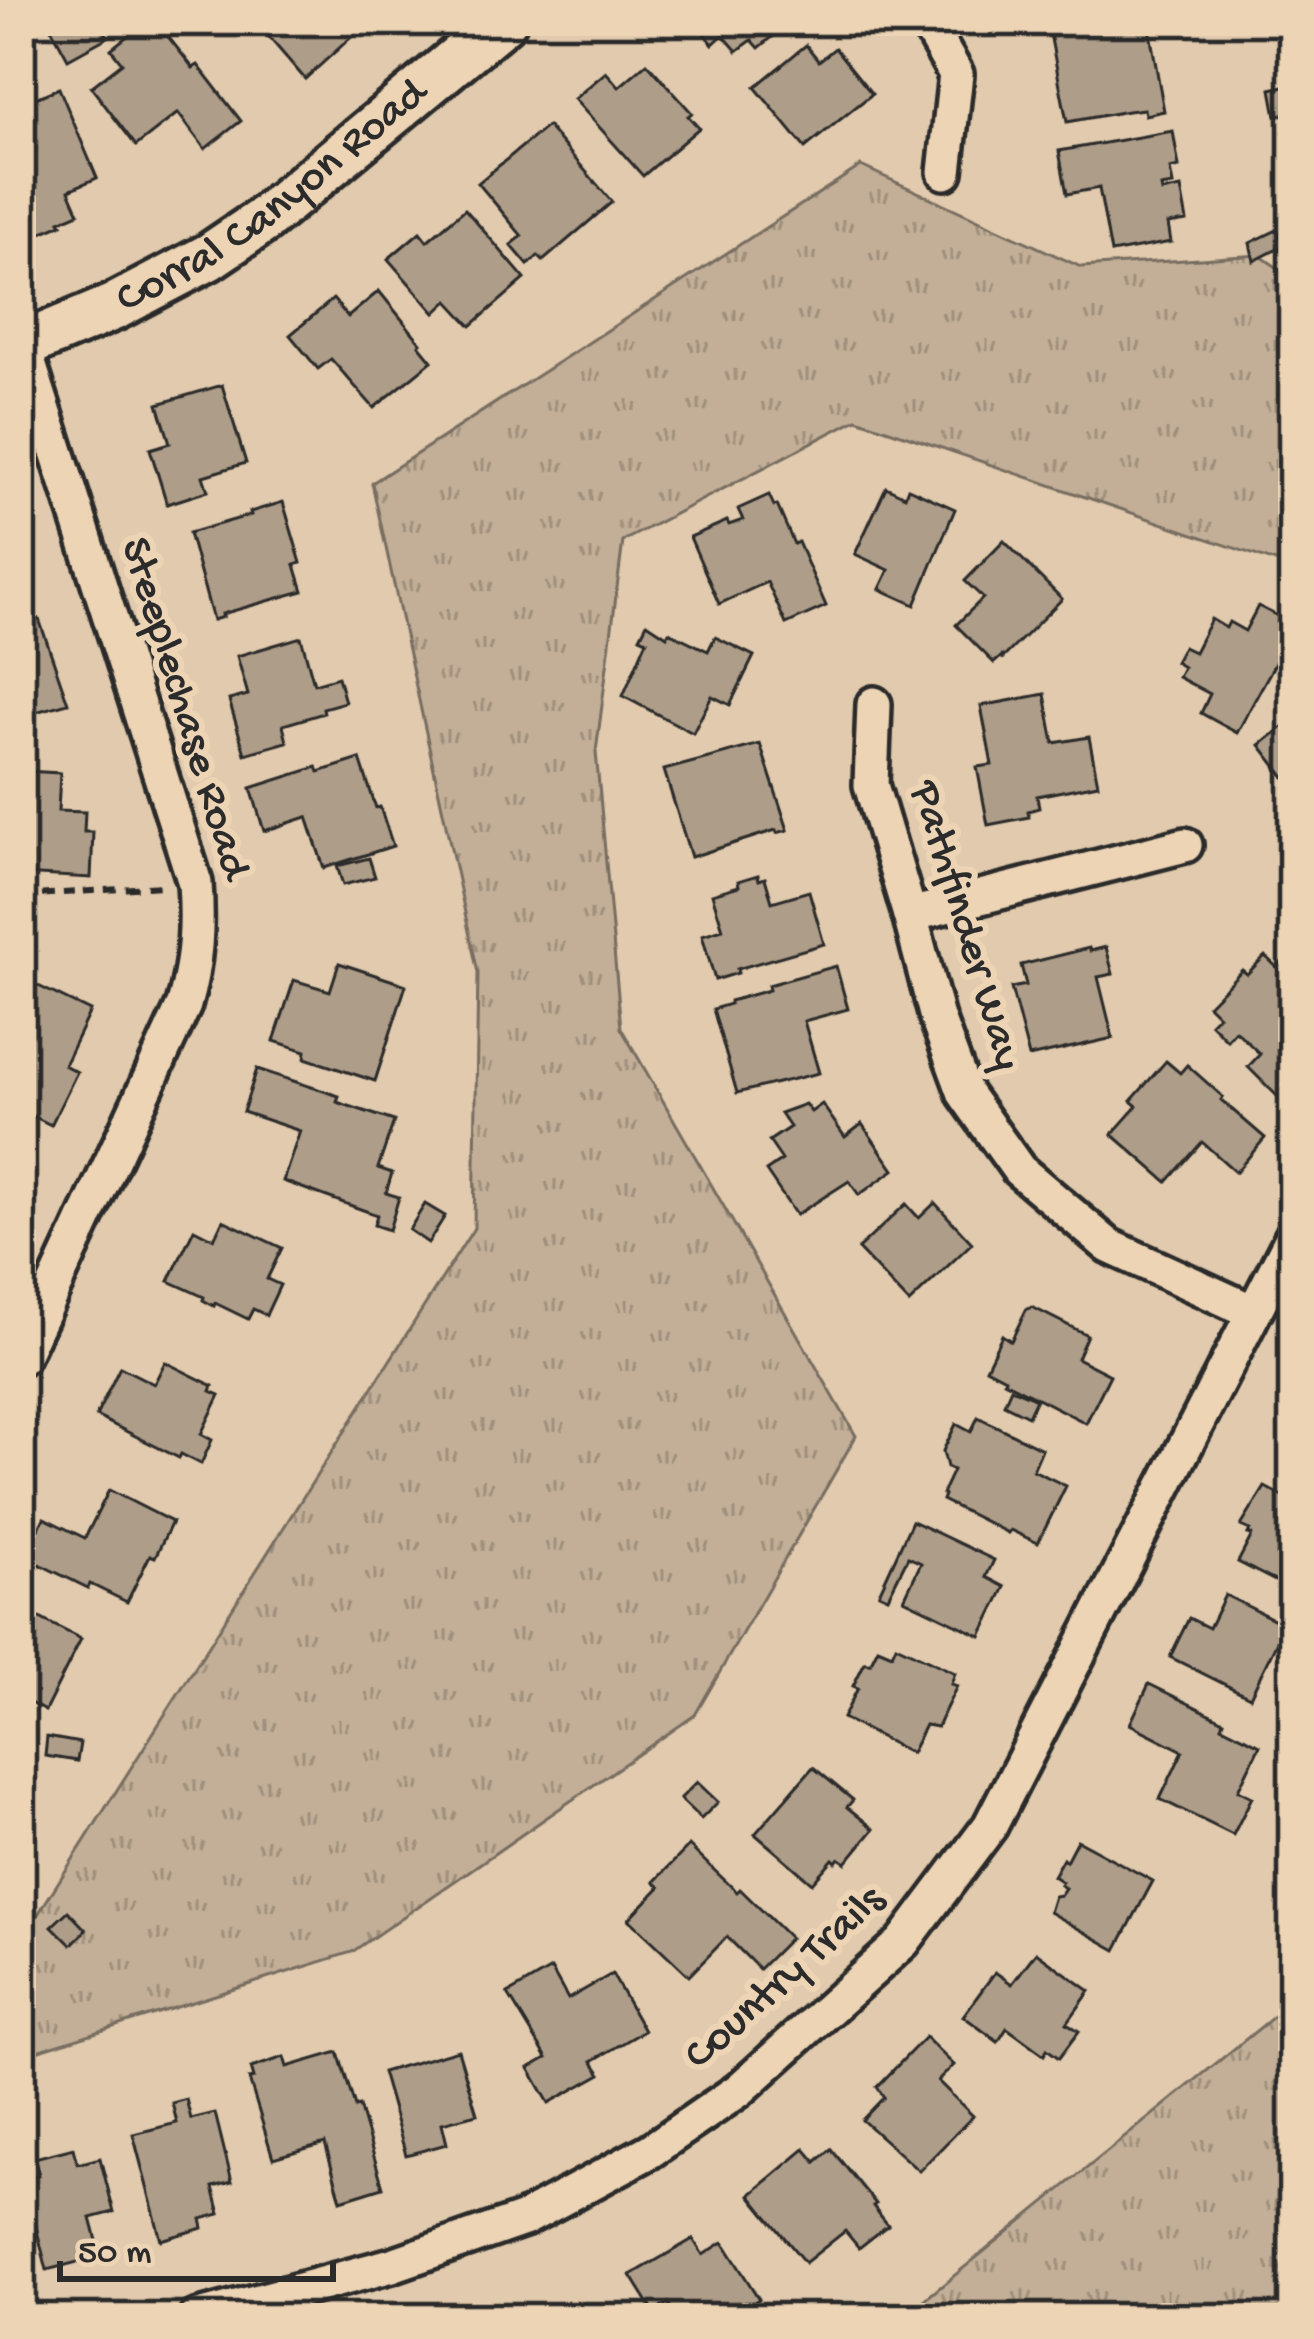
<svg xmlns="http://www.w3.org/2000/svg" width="1314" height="2339" viewBox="0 0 1314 2339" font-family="'Gochi Hand',sans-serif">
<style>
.grass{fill:url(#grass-tufts);stroke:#776d61;stroke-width:3}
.building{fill:#ae9d88;stroke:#2b2b2b;stroke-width:3}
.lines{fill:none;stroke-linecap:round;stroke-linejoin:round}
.street-casing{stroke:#2b2b2b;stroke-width:42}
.secondary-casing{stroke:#2b2b2b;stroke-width:54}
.path{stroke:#2b2b2b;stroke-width:6;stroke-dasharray:12 9;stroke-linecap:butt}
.street{stroke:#edd4b5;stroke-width:33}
.secondary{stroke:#edd4b5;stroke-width:45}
.labels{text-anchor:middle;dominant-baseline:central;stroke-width:12;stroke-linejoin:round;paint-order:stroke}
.street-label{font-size:45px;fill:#2b2b2b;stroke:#edd4b5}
</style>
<defs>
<pattern id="grass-tufts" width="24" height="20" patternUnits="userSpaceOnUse" patternTransform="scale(3)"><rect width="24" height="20" fill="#c3af97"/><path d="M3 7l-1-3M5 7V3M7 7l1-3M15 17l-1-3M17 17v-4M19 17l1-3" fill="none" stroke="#9f8f7b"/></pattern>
</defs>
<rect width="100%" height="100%" fill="#e1caad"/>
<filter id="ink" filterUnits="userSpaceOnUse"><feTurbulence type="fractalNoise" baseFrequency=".00833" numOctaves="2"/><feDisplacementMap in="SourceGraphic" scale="24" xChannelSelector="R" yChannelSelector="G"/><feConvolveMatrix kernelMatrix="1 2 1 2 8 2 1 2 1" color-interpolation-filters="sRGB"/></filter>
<g filter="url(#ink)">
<g class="grass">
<path d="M861,166L1081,267L1259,255L1293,278V568L857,419L623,541L596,752L621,1028L856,1436L695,1715L352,1952L21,2056V1941L474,1228L478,973L372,483Z"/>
<path d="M1293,2001V2318H902Z"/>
</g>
<g class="building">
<path d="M58,21H99L108,37L68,59L50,26Z"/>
<path d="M146,21H152L164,36L166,34L193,68L198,65L241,121L205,149L178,113L136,146L91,87L122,63L111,49Z"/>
<path d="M257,21H369L305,79L267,35L270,32Z"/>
<path d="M694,21H792L759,48L752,40L737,51L723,35L713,44Z"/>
<path d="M1062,21H1095V25L1117,21H1148L1164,111L1145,115L1144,109L1128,111L1067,122L1048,23Z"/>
<path d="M806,45L819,61L835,48L872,94L805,148L755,87Z"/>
<path d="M647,63L692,113L688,116L699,128L643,176L574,99L606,72L619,87Z"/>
<path d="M1293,84V113L1276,116L1271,89Z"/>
<path d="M59,88L97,178L69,190L79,213L60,221L62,224L24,240L21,233V104Z"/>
<path d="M547,126L612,202L543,261L538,256L528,265L511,245L522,236L478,183Z"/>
<path d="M1293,130V156L1290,157L1284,132Z"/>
<path d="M1173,131L1179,167L1170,169L1173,185L1161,187L1162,192L1181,188L1187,221L1168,224L1171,242L1111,253L1099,188L1067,194L1059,151Z"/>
<path d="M465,209L525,279L471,326L448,301L435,313L388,259L420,232L427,241Z"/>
<path d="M1277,230L1285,245L1254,261L1250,243Z"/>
<path d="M379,291L421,343L419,345L432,361L374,408L331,359L318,369L290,335L333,299L348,317Z"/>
<path d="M222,385L246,463L203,476L208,491L167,504L150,449L170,443L158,404Z"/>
<path d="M886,487L905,496L908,488L955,509L915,605L880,589L889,570L855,554Z"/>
<path d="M769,495L774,506L777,505L794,544L798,542L826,606L786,624L767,582L719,604L690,537L727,521L729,525L743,520L738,509Z"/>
<path d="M283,502L301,563L295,565L303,591L222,614L223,617L213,620L189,533L251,515L250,512Z"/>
<path d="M1004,541L1062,599L1003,658L1002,656L994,663L956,625L983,598L965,581Z"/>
<path d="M1258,606L1293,624V630L1237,733L1201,713L1210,694L1178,677L1183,667L1175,662L1183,647L1194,652L1211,619L1226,628L1229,622L1245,631Z"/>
<path d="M39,619L68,703L21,716V625Z"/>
<path d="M647,623L667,636L669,632L708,651L715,637L754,656L730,705L712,696L693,733L623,696L647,640L640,637Z"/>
<path d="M301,637L314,684L338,677L345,702L323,708L324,713L283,725L287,742L245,754L229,700L248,695L237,656Z"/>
<path d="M1045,694L1054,743L1089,737L1098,784L1037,796L1039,808L1028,811L1029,817L988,825L977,767L992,765L981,706Z"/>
<path d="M1289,722L1293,724V788L1260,745Z"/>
<path d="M760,744L788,830L777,833L776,830L691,857L664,770Z"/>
<path d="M360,759L376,808L380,807L393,846L324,868L307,817L264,831L251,788L317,767L319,772Z"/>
<path d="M25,771L60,773L58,811L85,812L84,832H93L91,878L21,874V772Z"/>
<path d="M369,858L375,877L343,885L337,866Z"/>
<path d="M758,875L759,880L765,878L772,902L809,891L824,944L737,969L738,973L715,980L702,935L723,929L712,894L739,886L738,881Z"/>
<path d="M1106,947L1113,974L1098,977L1113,1038L1029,1057L1011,988L1026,985L1021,965L1089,948L1090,951Z"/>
<path d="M1292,952L1293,1086L1280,1099L1248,1067L1260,1054L1238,1033L1235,1031L1227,1040L1210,1023L1218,1015L1208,1005L1242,970L1247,974L1265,956L1286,976L1288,973L1280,964Z"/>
<path d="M339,963L406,985L375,1081L305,1058L306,1051L274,1041L294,980L330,991Z"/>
<path d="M836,966L848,1009L804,1021L819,1073L737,1093L713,1009L730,1004V1001L769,990L768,985Z"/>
<path d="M30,982L90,1011L64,1065L77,1072L51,1125L21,1110L23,1089L21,1088V997Z"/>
<path d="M1166,1061L1180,1073L1187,1065L1223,1097L1221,1100L1265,1138L1236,1172L1202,1142L1167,1182L1112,1134L1137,1106L1131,1101Z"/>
<path d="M257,1069L339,1096L337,1102L394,1121L378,1168L392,1173L386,1193L399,1197L389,1230L374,1225L377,1215L283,1181L300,1131L243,1112Z"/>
<path d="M805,1104L811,1112L822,1104L845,1137L862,1124L894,1170L859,1195L849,1181L796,1215L766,1171L782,1160L769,1141L790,1127L780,1113Z"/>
<path d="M935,1203L972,1243L909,1303L858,1249L906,1204L919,1218Z"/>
<path d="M425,1204L445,1216L428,1243L409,1230Z"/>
<path d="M223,1220L282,1248L267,1279L280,1285L266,1315L253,1309L248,1319L215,1303L214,1306L203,1300L204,1297L169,1281L194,1229L214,1239Z"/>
<path d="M1032,1307L1087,1335L1077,1358L1110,1375L1086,1423L1004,1381L1005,1378L986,1368L1002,1335L1011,1341L1026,1310Z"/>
<path d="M165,1362L213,1386L211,1391L220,1395L201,1434L212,1440L201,1464L181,1454L179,1458L96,1416L120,1367L154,1384Z"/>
<path d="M1011,1388L1036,1399L1028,1416L1004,1404Z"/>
<path d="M978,1417L1042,1449L1033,1470L1066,1486L1038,1543L1010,1530L1008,1533L942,1500L944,1495L942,1494L953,1470L947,1467L943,1451L956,1424L971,1432Z"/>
<path d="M1265,1487L1293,1502V1587L1278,1580L1277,1582L1238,1562L1252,1535L1248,1534L1250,1530L1241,1526Z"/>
<path d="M109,1490L172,1522L155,1557L150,1555L127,1602L90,1584L88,1588L25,1557L44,1518L85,1538Z"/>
<path d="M912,1521L994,1560L986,1577L1005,1587L981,1636L904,1599L921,1563L908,1557L888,1597L879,1593Z"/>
<path d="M1225,1595L1285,1625L1250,1697L1170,1657L1189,1618L1209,1628Z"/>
<path d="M24,1610L81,1639L45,1711L21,1698V1616Z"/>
<path d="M896,1645L955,1673L951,1684L957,1686L937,1727L925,1725L911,1753L843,1718L858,1688L853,1686L865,1662L870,1664L878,1648L892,1654Z"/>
<path d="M1149,1684L1224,1721L1222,1726L1260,1745L1238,1790L1252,1797L1233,1835L1160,1799L1183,1751L1130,1724Z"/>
<path d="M47,1737L80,1743L77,1761L45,1756Z"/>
<path d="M813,1767L853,1800L847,1807L874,1829L846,1863L839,1858L836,1862L833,1859L812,1883L755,1834Z"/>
<path d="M697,1782L718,1802L701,1819L680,1799Z"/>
<path d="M1077,1840L1153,1881L1116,1950L1049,1912L1054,1896L1060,1895L1065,1888L1060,1885L1062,1882L1053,1876L1063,1858L1066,1861Z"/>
<path d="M689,1846L737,1892L740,1889L790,1938L759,1969L727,1937L689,1976L629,1919L660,1887L654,1882Z"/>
<path d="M68,1911L86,1930L71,1945L52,1926Z"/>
<path d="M1036,1952L1090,1991L1067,2023L1079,2031L1059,2058L1047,2049L1044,2055L1007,2028L998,2042L963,2016L995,1972L1012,1984Z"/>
<path d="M551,1969L568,1999L612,1974L644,2031L592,2061L601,2074L549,2103L529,2068L547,2058L508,1994Z"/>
<path d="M925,2037L954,2065L938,2081L973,2116L919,2171L862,2120L884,2097L877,2087Z"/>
<path d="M458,2050L477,2114L442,2123L447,2144L406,2155L382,2072Z"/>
<path d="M338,2052L355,2107L359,2106L383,2187L341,2200L325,2143L273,2158L249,2079L254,2078L251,2068L284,2057L287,2067Z"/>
<path d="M186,2099L191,2119L215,2113L232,2182L213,2187L220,2214L201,2219L203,2228L161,2240L133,2134L177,2123L172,2103Z"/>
<path d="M74,2148L78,2164L100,2158L114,2212L91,2218L101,2256L47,2270L24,2179L39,2175L34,2158Z"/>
<path d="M805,2149L816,2162L831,2149L876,2204L873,2206L888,2225L859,2248L845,2231L805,2263L750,2195Z"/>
<path d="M693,2239L703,2255L723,2242L759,2299L729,2318H677L668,2303L654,2312L631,2275Z"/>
<path d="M564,2309L567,2318H536Z"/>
</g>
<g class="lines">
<defs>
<g id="street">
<path d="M926,21L956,74L945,172"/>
<path d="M874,704L871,785L910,915L937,1018L965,1094L1019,1170L1109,1246L1253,1312"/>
<path d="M910,915L1185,845"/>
<path d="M21,1358L184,1005C196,963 198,926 195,883L23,345"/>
<path d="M196,2318L392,2265L524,2219L650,2151L739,2090L903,1942L990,1826L1293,1236"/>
</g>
<g id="secondary">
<path id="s1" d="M21,346L114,307L209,257L262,221L503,21"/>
</g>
</defs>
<use href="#street" class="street-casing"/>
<use href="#secondary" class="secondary-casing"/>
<path class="path" d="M21,896L161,886"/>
<use href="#street" class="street"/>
<use href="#secondary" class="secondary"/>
</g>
</g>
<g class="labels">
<g class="street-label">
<text stroke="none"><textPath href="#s1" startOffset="294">Corral Canyon Road</textPath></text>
<text transform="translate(183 709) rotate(73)">Steeplechase Road</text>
<text transform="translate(964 926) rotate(73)">Pathfinder Way</text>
<text transform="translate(786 1979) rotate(-42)">Country Trails</text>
</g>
</g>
<rect width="1314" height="2339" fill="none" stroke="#edd4b5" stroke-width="72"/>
<rect x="36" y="36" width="1242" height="2267" fill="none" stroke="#2b2b2b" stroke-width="4.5" filter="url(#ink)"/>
<path d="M60 2261v18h273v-18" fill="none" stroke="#2b2b2b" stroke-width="6"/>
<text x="78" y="2261" font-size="36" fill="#2b2b2b" stroke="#edd4b5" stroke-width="9" paint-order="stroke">50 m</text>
</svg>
